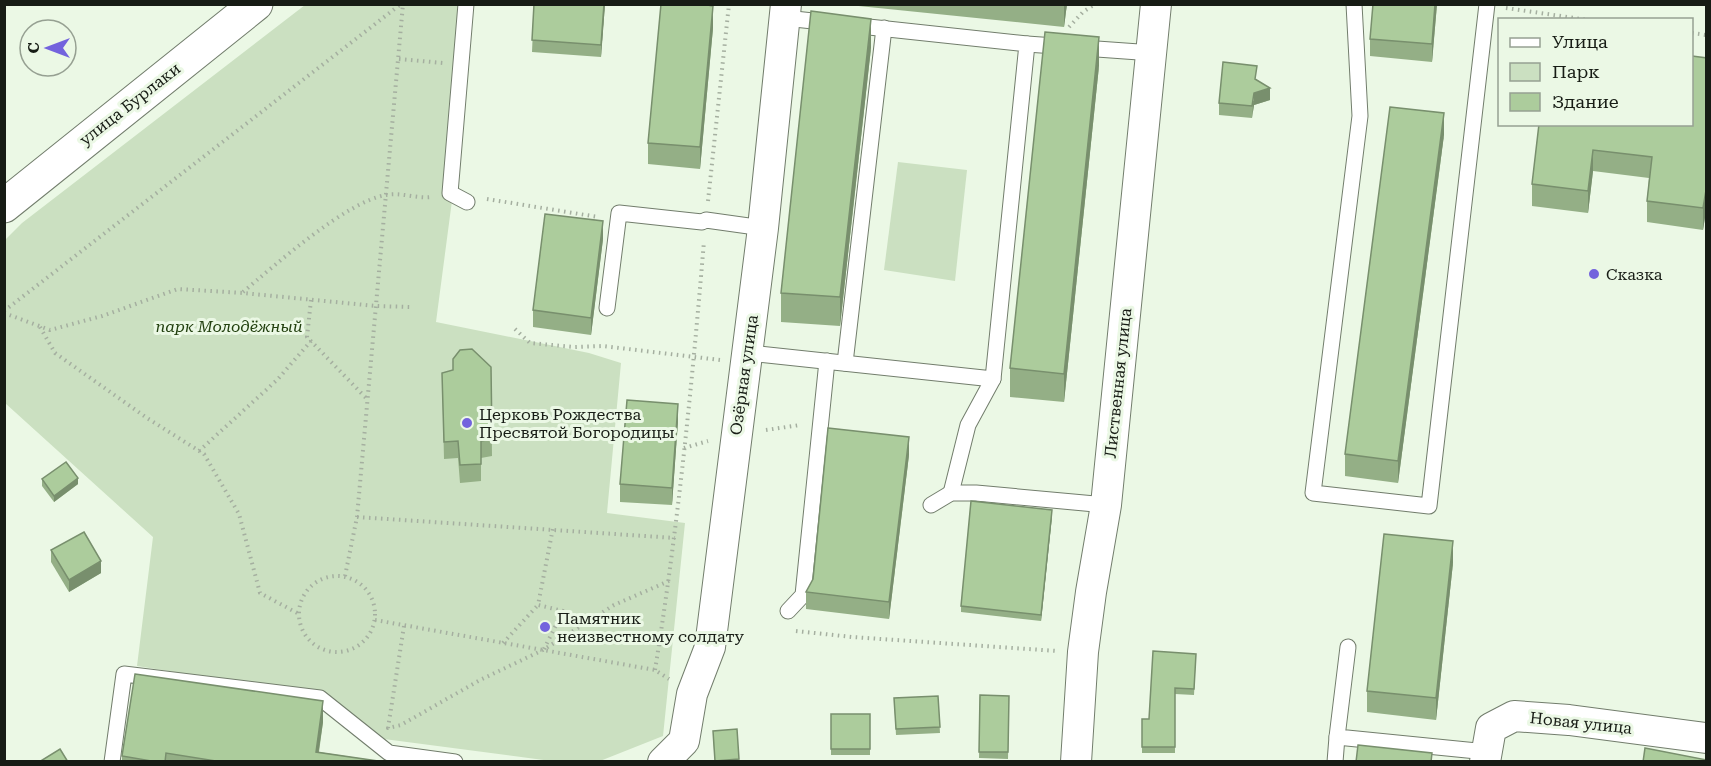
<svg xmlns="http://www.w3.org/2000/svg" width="1711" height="766" viewBox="0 0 1711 766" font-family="'Roboto Serif',serif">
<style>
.green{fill:#cbe0c1}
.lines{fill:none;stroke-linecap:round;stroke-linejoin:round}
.service-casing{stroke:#727d6c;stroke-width:17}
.minor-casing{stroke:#727d6c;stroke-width:32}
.tertiary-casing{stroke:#727d6c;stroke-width:35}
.path{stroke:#a5afa0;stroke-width:4;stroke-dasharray:1.5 4.5;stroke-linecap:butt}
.service{stroke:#fff;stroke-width:15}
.minor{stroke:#fff;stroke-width:30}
.tertiary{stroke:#fff;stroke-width:33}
.wall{fill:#94af86}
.shaded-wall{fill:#788f6d}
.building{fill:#accc9c;stroke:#788f6d;stroke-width:1.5}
.poi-dot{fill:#7363dd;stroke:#ebf8e5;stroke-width:2}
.labels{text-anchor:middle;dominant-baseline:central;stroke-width:6;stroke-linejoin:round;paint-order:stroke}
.street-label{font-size:16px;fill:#171c15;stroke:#ebf8e5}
.poi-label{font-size:16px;fill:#171c15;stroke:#ebf8e5;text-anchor:start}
.park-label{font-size:16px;font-style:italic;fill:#22400f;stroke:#ebf8e5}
</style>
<rect width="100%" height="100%" fill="#ebf8e5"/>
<g class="green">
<path d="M305,5H469L453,193L436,322L589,353L621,363L607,513L685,523L663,736L600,761H551L384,739L331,697L137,666L153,537L5,403L4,241L22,223Z"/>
<path d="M898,162L967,170L955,281L884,270Z"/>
</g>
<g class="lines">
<defs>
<g id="service">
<path d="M466,4L450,193L467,202"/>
<path d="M1354,4L1360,116L1313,493L1429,506L1487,4"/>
<path d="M1027,44L1153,53"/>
<path d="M607,308L619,213L702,222L706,220L763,228"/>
<path d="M749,353L993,379L1027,44L785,18"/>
<path d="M845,363L884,28"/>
<path d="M951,493L968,425L993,379"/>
<path d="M931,505L951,493H976L1106,505"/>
<path d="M788,611L803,595L827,361"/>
<path d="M1348,647L1337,737L1487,752"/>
<path d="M112,762L124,674L320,698L389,753L455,762"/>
<path d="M1335,762L1337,737"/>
</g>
<g id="minor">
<path d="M663,762L684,741L692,694L710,647L763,228L786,4"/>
<path d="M1076,762L1083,652L1091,592L1106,505L1156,4"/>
<path d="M1485,762L1491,728L1514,716L1569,720L1706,738"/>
</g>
<path id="tertiary" d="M4,206L256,4"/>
</defs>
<use href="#service" class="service-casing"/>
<use href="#minor" class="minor-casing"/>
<use href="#tertiary" class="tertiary-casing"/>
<g class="path">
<path d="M1506,8L1588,20"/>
<path d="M1069,27L1083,12L1095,4"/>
<path d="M1692,33L1706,35"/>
<path d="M399,59L443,63"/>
<path d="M487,199L598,217"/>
<path d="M708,201L729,4"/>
<path d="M243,292C275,265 347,201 386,195C401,192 417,199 432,197"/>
<path d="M311,300L307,337L367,399"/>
<path d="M4,311L401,4"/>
<path d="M4,313L50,330L102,316L178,289L243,293L376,306L412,307"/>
<path d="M40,327L55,353L147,418L204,454L239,514L260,593L299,614"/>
<path d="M515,329L530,343L574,347L603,346L720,360"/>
<path d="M766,430L800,425"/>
<path d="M684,448L708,441"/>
<path d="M199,451L277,380L311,341"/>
<path d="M357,517L675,538"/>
<circle cx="337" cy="614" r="38"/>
<path d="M345,576L357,517L403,4"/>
<path d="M375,620L655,670L669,679"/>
<path d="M404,626L388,728L401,725L480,680L543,650L614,605L669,581"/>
<path d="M796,631L852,637L1057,651"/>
<path d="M503,643L538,605"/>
<path d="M544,649L563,611L538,605L553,528"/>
<path d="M655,670C678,527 692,385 704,241"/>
</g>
<use href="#service" class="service"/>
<use href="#minor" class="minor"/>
<use href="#tertiary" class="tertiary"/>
</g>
<g class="wall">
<path d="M534,4H605L601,57L532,52Z"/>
<path d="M839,4H1067L1064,27Z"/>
<path d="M1437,4L1432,62L1370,56V39Z"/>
<path d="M713,28L700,169L648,164V143Z"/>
<path d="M871,48L840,326L781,322V293Z"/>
<path d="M1707,58V205L1703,230L1647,222V201L1649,178L1593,171L1588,213L1532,206V184L1539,124H1692Z"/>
<path d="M1099,66L1064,402L1010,397V368Z"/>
<path d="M1270,100L1254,105L1252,118L1219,115V103Z"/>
<path d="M1444,135L1398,483L1345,476V454Z"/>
<path d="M603,239L591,335L533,327V310Z"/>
<path d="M491,367L492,456L481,458V481L460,483L458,458L444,459L442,373Z"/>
<path d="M678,421L672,505L620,502V484Z"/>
<path d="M909,455L889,619L806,609V592Z"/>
<path d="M42,479L78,484L54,502L42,486Z"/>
<path d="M1052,516L1041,621L961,612V606Z"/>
<path d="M51,550L101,573L69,592L51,562Z"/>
<path d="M1453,563L1436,720L1367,712V691Z"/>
<path d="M1196,654L1194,695L1175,694V753H1142V719H1149Z"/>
<path d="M980,695L1009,696L1008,759L979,758Z"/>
<path d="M938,696L940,733L896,735L894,698Z"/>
<rect x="831" y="714" width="39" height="41"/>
<path d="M323,722L319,752L385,762H122V756Z"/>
<path d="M737,729L739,762H715L713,737Z"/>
</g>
<g class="shaded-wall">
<path d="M604,4H605L601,57V45Z"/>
<path d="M1064,4H1067L1064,27Z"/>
<path d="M1435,4H1437L1432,62V44Z"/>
<path d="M713,6V28L700,169V147Z"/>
<path d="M871,19V48L840,326V297Z"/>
<path d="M1099,37V66L1064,402V374Z"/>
<path d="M1270,88V100L1254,105L1252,118L1254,93Z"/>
<path d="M1444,113V135L1398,483V461Z"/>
<path d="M1593,150V171L1588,213V191Z"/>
<path d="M1707,184V205L1703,230V208Z"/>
<path d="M603,221V239L591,335V318Z"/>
<path d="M678,404V421L672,505V488Z"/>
<path d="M909,437V455L889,619V602Z"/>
<path d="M78,478V484L54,502V496Z"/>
<path d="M1052,510V516L1041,621V615Z"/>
<path d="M1453,541V563L1436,720V698Z"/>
<path d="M101,561V573L69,592V580Z"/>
<path d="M323,701V722L317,762L316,752Z"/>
</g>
<g class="building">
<path d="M534,4H604L601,45L532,40Z"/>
<path d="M661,4H701L713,6L700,147L648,143Z"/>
<path d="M1373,4H1435L1432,44L1370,39Z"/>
<path d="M811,11L871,19L840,297L781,293Z"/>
<path d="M1045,32L1099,37L1064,374L1010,368Z"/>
<path d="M1692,56L1707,58V184L1703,208L1647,201L1652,157L1593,150L1588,191L1532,184L1539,124H1692Z"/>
<path d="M1223,62L1257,66L1255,79L1270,88L1254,93L1252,106L1219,103Z"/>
<path d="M1390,107L1444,113L1398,461L1345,454Z"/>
<path d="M545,214L603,221L591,318L533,310Z"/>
<path d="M472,349L491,367L492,439L481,441V464L460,465L458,441L444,442L442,373L453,370V359L460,350Z"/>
<path d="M627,400L678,404L672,488L620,484Z"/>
<path d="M828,428L909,437L889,602L806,592L813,579Z"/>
<path d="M66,462L78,478L54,496L42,479Z"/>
<path d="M971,501L1052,510L1041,615L961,606Z"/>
<path d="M84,532L101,561L69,580L51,550Z"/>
<path d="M1384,534L1453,541L1436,698L1367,691Z"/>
<path d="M1153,651L1196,654L1194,689L1175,688V747H1142V719H1149Z"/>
<path d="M135,674L323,701L316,752L385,762H222L166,753L165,762H157L122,756Z"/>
<path d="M980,695L1009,696L1008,752H979Z"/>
<path d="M938,696L940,727L896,729L894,698Z"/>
<rect x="831" y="714" width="39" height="35"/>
<path d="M737,729L739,759L715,761L713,731Z"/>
<path d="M1358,745L1432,753L1431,762H1356Z"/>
<path d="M1645,748L1707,760V762H1643Z"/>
<path d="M60,749L68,762H39Z"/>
</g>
<g class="poi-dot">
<circle cx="1594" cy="274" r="6"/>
<circle cx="467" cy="423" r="6"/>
<circle cx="545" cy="627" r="6"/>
</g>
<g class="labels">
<g class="street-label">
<text transform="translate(130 104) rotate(-38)">улица Бурлаки</text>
<text transform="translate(744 375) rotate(-82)">Озёрная улица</text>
<text transform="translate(1118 383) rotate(-84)">Лиственная улица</text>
<text transform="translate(1581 723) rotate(6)">Новая улица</text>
</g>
<g class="poi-label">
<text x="1606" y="274">Сказка</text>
<text x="479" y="414">Церковь Рождества<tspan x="479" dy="18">Пресвятой Богородицы</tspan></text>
<text x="557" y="618">Памятник<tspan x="557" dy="18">неизвестному солдату</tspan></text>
</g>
<g class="park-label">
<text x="229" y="326">парк Молодёжный</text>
</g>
</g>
<rect width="1711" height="766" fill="none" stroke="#171c15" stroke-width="12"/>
<rect x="1498" y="18" width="195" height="108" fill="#ebf8e5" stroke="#96a092" stroke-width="1.5"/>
<rect x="1510" y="38" width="30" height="9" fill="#ffffff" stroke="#96a092" stroke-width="1.5"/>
<text x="1552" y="48" font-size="18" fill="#171c15">Улица</text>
<rect x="1510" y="63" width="30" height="18" fill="#cbe0c1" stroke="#96a092" stroke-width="1.5"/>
<text x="1552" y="78" font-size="18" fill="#171c15">Парк</text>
<rect x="1510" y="93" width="30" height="18" fill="#accc9c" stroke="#96a092" stroke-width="1.5"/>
<text x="1552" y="108" font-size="18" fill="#171c15">Здание</text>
<g transform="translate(48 48) rotate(270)"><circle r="28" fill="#ebf8e5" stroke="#96a092" stroke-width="1.5"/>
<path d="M0-4.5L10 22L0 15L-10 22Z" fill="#7363dd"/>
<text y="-9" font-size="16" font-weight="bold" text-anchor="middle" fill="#171c15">С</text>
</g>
</svg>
